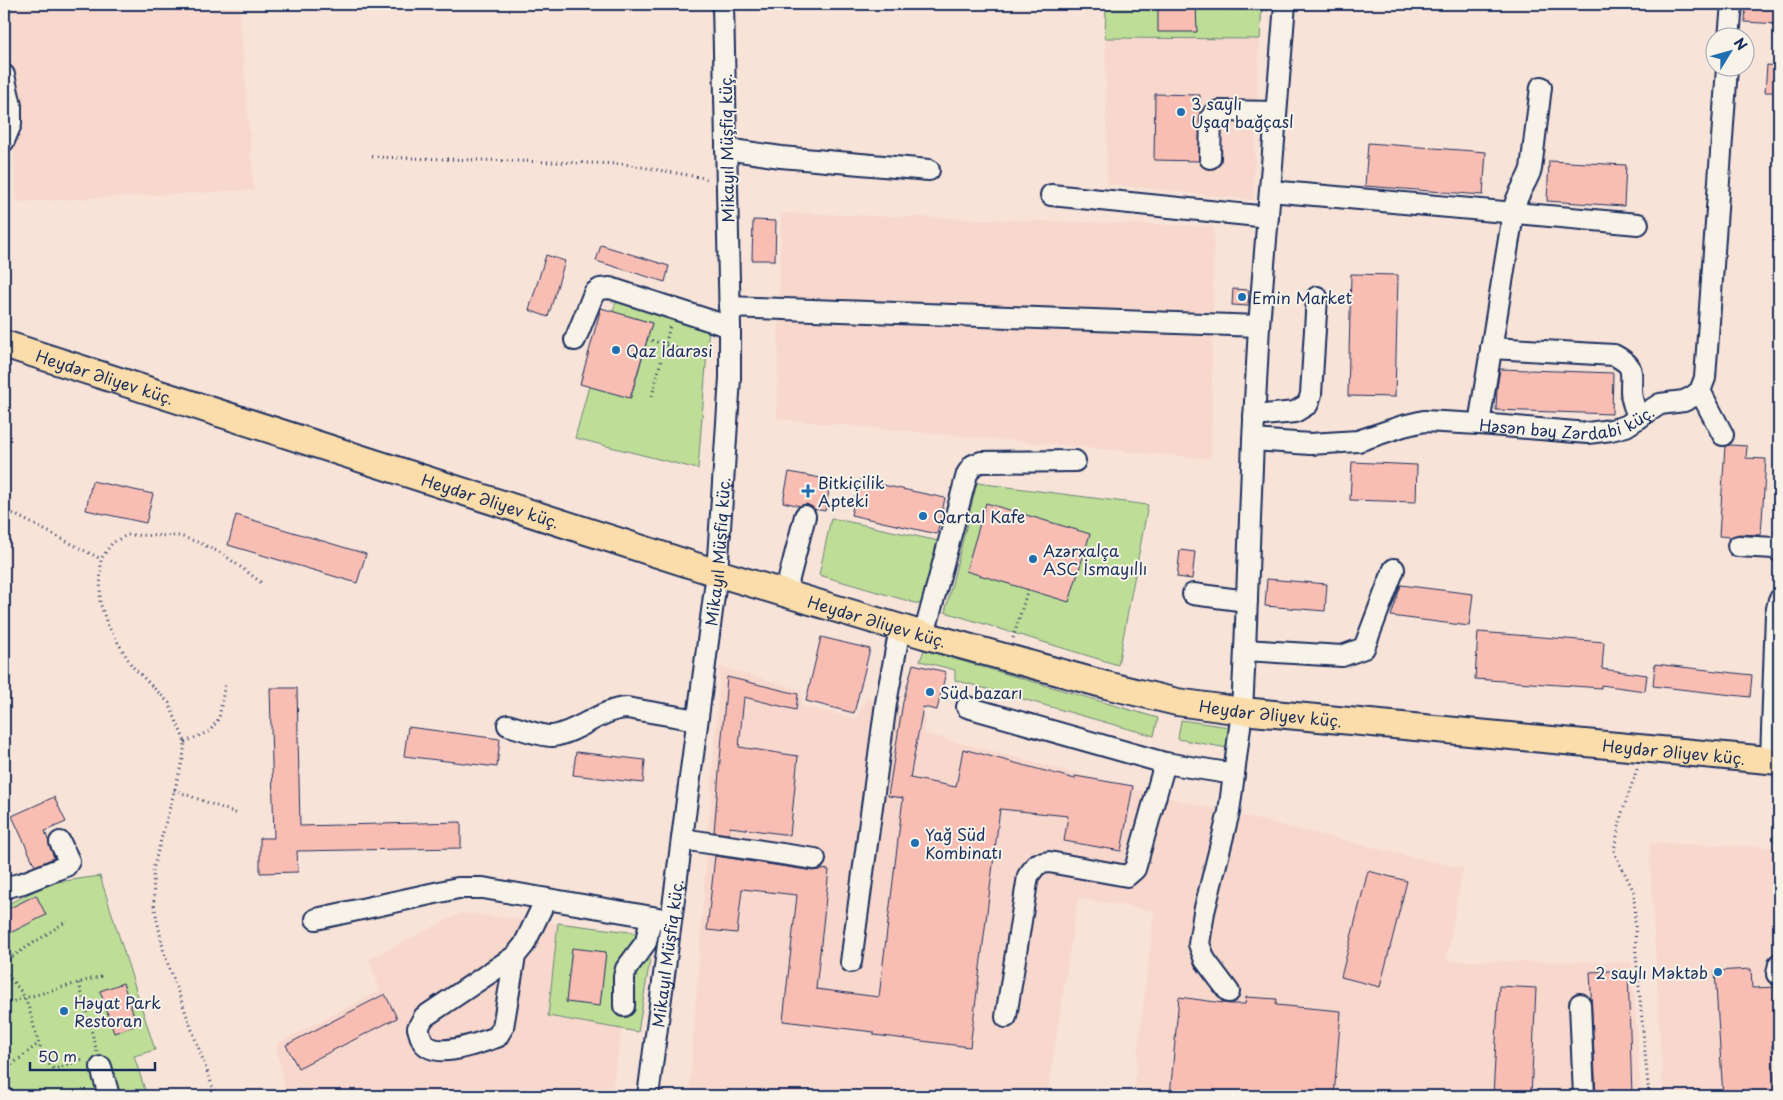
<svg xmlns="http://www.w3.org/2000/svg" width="1783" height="1100" viewBox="0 0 1783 1100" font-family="'Playpen Sans',sans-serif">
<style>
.built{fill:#f8d8cd}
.green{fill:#bedd96;stroke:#6c867a}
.building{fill:#f9beb3;stroke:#1b2f5e}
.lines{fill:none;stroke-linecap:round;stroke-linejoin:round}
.minor-casing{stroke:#1b2f5e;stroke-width:24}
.major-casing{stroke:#1b2f5e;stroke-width:30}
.path{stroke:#1b2f5e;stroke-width:3;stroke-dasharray:1 4;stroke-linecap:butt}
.minor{stroke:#f7f3e8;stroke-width:20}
.major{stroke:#fbddab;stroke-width:26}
.poi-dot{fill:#1f6fb2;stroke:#f7f3e8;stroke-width:2}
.labels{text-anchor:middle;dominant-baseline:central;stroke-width:4;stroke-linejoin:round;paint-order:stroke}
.poi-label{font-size:16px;fill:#1b2f5e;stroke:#f7f3e8;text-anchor:start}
.street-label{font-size:16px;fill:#1b2f5e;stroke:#f7f3e8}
</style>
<rect width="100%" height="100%" fill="#f8e3d8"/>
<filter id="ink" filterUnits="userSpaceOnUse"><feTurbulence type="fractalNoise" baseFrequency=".02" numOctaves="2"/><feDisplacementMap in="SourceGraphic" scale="10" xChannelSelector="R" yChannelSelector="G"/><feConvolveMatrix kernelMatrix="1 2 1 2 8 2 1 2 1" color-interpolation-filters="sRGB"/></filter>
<g filter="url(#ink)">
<g class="built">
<path d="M4,4H239L254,190L17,202L13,140L4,133Z"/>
<path d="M1105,38L1260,39L1253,200L1107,184Z"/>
<path d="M781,213L1214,226L1211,459L777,419Z"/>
<path d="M720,667L802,690L801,706L856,718L866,699L886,703L926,715L923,733L1169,798L1463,869L1446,961L1632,962L1641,1096H1133L1154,911L1078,898L1048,1089L1089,1096H689Z"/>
<path d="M1649,843L1779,847V1096H1663Z"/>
<path d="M461,913L558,923L548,1016L622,1029L611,1096H286L276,1044L380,990L369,959Z"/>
</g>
<g class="green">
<path d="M1106,4H1262L1260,39L1105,38Z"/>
<path d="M617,297L709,326L698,469L575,438L589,386L631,398L652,323L613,312Z"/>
<path d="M977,483L1148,505L1118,665L945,612Z"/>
<path d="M831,518L939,541L922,605L819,575Z"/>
<path d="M924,650L1158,718L1154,736L955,680V670L920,661Z"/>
<path d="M1181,720L1229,727L1227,748L1178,739Z"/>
<path d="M100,876L155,1050L134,1056L147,1096H4V906L50,883Z"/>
<path d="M558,923L654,935L638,1032L548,1016Z"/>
</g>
<g class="building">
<path d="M1158,4H1196L1197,32H1158Z"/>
<path d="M1746,4H1779V24L1745,22Z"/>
<path d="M1767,65L1779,66V92H1765Z"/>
<path d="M1155,94L1200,95L1199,161L1154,160Z"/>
<path d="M1368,143L1486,152L1483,195L1365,186Z"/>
<path d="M1549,161L1626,165L1624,206L1547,201Z"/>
<path d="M753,220L776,221L775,260H752Z"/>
<path d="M601,245L669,266L665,282L596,261Z"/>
<path d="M546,255L565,261L548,317L529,310Z"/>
<path d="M1351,274L1398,275L1395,397L1348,396Z"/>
<path d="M1233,289L1249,290L1248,306L1232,305Z"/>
<path d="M601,308L652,323L630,398L580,384Z"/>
<path d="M1500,369L1613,373L1612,414L1496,410L1497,388Z"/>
<path d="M1730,445L1747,446L1746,458L1766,459L1761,535L1739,534L1731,537L1719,536L1725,446Z"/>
<path d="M1352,462L1417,465L1416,502L1350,500Z"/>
<path d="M789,472L831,480L825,511L814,509L807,504L800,506L783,502Z"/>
<path d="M859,480L945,498L937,534L851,515Z"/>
<path d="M92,481L153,494L146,523L86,510Z"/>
<path d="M986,503L1090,534L1069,602L966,571Z"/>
<path d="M236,515L366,554L357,583L228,545Z"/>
<path d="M1180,550L1195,552L1192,579L1177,577Z"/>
<path d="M1267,579L1327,584L1325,611L1265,606Z"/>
<path d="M1401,585L1473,594L1469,626L1391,616Z"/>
<path d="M1478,632L1604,642L1602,669L1647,675L1645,691L1601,685V688L1475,679Z"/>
<path d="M821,637L870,649L854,713L806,701Z"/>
<path d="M913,664L946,672L937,710L923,707L910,778L956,787L963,749L1075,779V776L1133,786L1121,851L1064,841L1068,816L1000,809L970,1047L874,1035V1032L783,1021L797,895L742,889L737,933L707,930L715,856L813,871L821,869L829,870L816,989L879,997L903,798L888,796L903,702Z"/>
<path d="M1655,664L1752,675L1750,697L1653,686Z"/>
<path d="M727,677L798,694L796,710L744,697L739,747L798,756L790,835L730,827L729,834L714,832Z"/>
<path d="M270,688H297L300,826L461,822V848L297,851L298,872L260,873V838H274Z"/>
<path d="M408,727L500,739L497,767L404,756Z"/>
<path d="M576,752L645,760L643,783L573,775Z"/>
<path d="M54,797L66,822L45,831L54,858L35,866L12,816Z"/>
<path d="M1368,871L1407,881L1380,987L1341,977Z"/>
<path d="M36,895L46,915L4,936V911Z"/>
<path d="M572,948L606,952L600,1006L566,1002Z"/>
<path d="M1751,969L1752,988L1779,987V1044L1772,1045L1775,1096H1723L1715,971Z"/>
<path d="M1628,970L1632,1096H1596L1590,972Z"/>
<path d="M123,983L137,1025L114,1033L100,991Z"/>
<path d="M1499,986L1536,988L1531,1096H1493Z"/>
<path d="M385,994L397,1018L298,1068L286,1045Z"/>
<path d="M1179,997L1230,1004H1245L1246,997L1277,999L1276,1005L1341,1011L1334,1096H1170Z"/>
</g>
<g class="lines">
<defs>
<g id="minor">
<path d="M1729,38L1732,4"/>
<path d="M4,75L11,106V124L4,141"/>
<path d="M726,149L781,157L929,170"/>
<path d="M1210,158L1211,118L1214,113L1219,111L1276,112"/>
<path d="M1270,191L1638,224"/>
<path d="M1051,195L1268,217"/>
<path d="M729,307L1259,326"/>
<path d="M575,340L594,293L600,289L610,288L730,327"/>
<path d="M1491,348L1614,355C1635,366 1631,370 1631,391C1631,400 1635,409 1639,418"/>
<path d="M1700,391L1723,435"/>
<path d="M1254,416L1295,412L1308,404L1311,394L1317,297"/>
<path d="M1479,424L1514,208C1517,194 1527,182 1531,169L1541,87"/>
<path id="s1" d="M1253,440L1310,444L1358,441L1403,426L1424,421L1479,424L1588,433L1611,430L1626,426L1660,404L1684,401L1692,397L1700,391L1705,378L1727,68"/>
<path d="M1738,546L1774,548L1779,551"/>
<path d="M785,594L805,516"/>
<path d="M1193,594L1247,601"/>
<path d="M924,635L967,474L973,465L981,462L1075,461"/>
<path d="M1245,650L1342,656L1364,648L1394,569"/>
<path d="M967,707L1165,763L1234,774L1242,711L1245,650L1253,440L1259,326L1285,4"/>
<path d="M508,725C519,728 543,737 553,736C579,732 601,709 627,708L697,720"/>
<path d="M1771,760L1776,613L1779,600"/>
<path d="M682,839L815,859"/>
<path d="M4,888L23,883L66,866L69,861L60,842"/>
<path d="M316,919L458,888H483L670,920"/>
<path d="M515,956L503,1027L497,1037C480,1042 437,1061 423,1042C421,1038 419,1032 418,1028L424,1017L515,956L524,945L546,899"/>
<path d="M851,962L886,703L900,628"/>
<path d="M1777,974L1779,964"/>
<path d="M1229,992L1205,960L1199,944L1204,912L1229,812L1234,774"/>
<path d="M1580,1004L1584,1096"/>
<path d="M624,1006V977L626,969L646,942L651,917"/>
<path d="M1006,1017L1028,876L1037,864L1049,862L1127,876L1135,869L1165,763"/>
<path d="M101,1067L109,1096"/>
<path id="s2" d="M648,1096L717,573L730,378V327L723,4"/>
</g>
<g id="major">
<path id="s3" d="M4,344L717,573L924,635L1106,685L1177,702L1242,711L1779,761"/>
</g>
</defs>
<use href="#minor" class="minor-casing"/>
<use href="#major" class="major-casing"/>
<g class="path">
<path d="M1197,8L1268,10"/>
<path d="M372,157L624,164L710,179"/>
<path d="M647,339L706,357"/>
<path d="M652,396L670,326"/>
<path d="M4,509L101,559"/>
<path d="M1013,638L1028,589"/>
<path d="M185,742L210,731L219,718L225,683"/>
<path d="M1637,769L1622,813L1614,850L1616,856L1634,892L1636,955L1649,1096"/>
<path d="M174,790L238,814"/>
<path d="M4,962L67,921"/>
<path d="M4,971C11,980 21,989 25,999C34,1016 38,1061 55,1069L85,1059"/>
<path d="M79,983L97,1052"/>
<path d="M4,1004L102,976"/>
<path d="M4,1071L39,1043"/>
<path d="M216,1096L164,953L154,905L153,869L183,759L185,742L169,703L132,666L107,624L100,602L101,559L112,543L127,535L180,536L200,543L223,554L262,583"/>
</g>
<use href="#minor" class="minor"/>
<use href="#major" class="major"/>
</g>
</g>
<g class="poi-dot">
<circle cx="1181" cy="112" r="5"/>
<circle cx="1242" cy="297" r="5"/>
<circle cx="616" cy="350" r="5"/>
<path d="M805.5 483.5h5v5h5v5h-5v5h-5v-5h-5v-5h5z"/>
<circle cx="923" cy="516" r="5"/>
<circle cx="1033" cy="559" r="5"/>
<circle cx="930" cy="692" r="5"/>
<circle cx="915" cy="843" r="5"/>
<circle cx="1718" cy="972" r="5"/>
<circle cx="64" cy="1011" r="5"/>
</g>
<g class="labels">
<g class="poi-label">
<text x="1191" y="103">3 saylı<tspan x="1191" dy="18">Uşaq bağçasl</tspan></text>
<text x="1252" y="297">Emin Market</text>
<text x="626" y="350">Qaz İdarəsi</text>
<text x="818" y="482">Bitkiçilik<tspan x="818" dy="18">Apteki</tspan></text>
<text x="933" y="516">Qartal Kafe</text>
<text x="1043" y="550">Azərxalça<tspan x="1043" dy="18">ASC İsmayıllı</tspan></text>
<text x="940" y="692">Süd bazarı</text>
<text x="925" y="834">Yağ Süd<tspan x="925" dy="18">Kombinatı</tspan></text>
<text x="1708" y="972" text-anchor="end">2 saylı Məktəb</text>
<text x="74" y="1002">Həyat Park<tspan x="74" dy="18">Restoran</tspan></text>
</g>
<g class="street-label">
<text transform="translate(726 148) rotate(-91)">Mikayıl Müşfiq küç.</text>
<text stroke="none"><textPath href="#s3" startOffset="106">Heydər Əliyev küç.</textPath></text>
<text stroke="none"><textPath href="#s1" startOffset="319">Həsən bəy Zərdabi küç.</textPath></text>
<text stroke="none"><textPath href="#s3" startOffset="511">Heydər Əliyev küç.</textPath></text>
<text stroke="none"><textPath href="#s2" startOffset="549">Mikayıl Müşfiq küç.</textPath></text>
<text stroke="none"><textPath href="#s3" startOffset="916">Heydər Əliyev küç.</textPath></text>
<text stroke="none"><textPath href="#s3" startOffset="1321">Heydər Əliyev küç.</textPath></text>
<text stroke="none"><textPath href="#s3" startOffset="1726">Heydər Əliyev küç.</textPath></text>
<text stroke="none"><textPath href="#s2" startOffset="144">Mikayıl Müşfiq küç.</textPath></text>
</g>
</g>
<rect width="1783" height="1100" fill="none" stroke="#f7f3e8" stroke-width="20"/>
<rect x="10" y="10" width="1763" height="1080" fill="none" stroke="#1b2f5e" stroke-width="2" filter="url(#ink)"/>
<g transform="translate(1730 52) rotate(53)"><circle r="24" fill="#f7f3e8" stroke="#9fa5b1"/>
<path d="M0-4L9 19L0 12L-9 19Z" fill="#1f6fb2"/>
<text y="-8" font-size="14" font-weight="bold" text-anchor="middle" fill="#1b2f5e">N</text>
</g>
<path d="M30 1062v8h125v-8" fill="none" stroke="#1b2f5e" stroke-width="2.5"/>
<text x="38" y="1062" font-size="15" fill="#1b2f5e" stroke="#f7f3e8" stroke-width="4" paint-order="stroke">50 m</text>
</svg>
